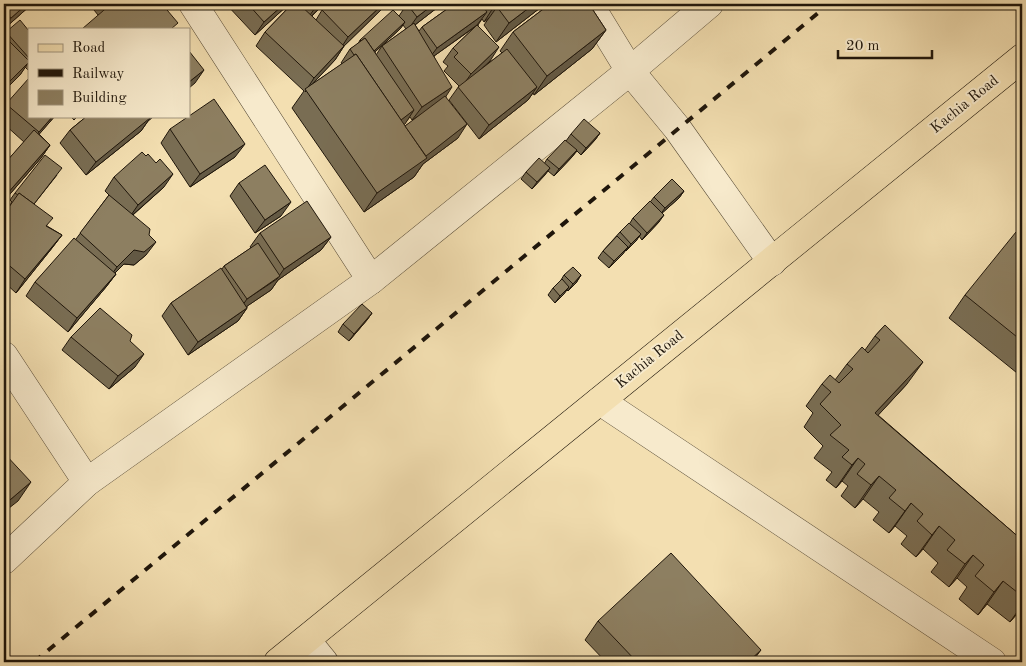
<svg xmlns="http://www.w3.org/2000/svg" width="1026" height="666" viewBox="0 0 1026 666" font-family="'Old Standard TT',serif">
<style>
.lines{fill:none;stroke-linecap:round;stroke-linejoin:round}
.minor-casing{stroke:#544834;stroke-width:29}
.major-casing{stroke:#1f160b;stroke-width:29}
.minor{stroke:#f7eacc;stroke-width:28}
.major{stroke:#f3dfb1;stroke-width:28}
.rail{stroke:#1f160b;stroke-width:4;stroke-dasharray:9 9;stroke-linecap:butt}
.wall{fill:#796d53;stroke:#1f160b;fill-rule:evenodd}
.shaded-wall{fill:#635944;stroke:#1f160b}
.building{fill:#8d7f61;stroke:#1f160b}
.labels{text-anchor:middle;dominant-baseline:central;stroke-width:4;stroke-linejoin:round;paint-order:stroke}
.street-label{font-size:15px;fill:#1f160b;stroke:#f7eacc}
</style>
<rect width="100%" height="100%" fill="#f3dfb1"/>
<filter id="stains"><feTurbulence type="fractalNoise" baseFrequency=".004" numOctaves="4"/><feColorMatrix values="0 0 0 0 .2 0 0 0 0 .09 0 0 0 0 .02 0 0 0 .5 -.17"/></filter>
<radialGradient id="worn" r=".72"><stop offset=".6" stop-color="#630" stop-opacity="0"/><stop offset="1" stop-color="#630" stop-opacity=".3"/></radialGradient>
<g class="lines">
<defs>
<g id="minor">
<path d="M193,4L371,280"/>
<path d="M589,4L630,71L677,128L772,262"/>
<path d="M4,356L87,482"/>
<path d="M600,401L992,662"/>
<path d="M4,560L87,482L371,280L630,71L709,4"/>
<path d="M306,640L324,662"/>
</g>
<path id="major" d="M278,662L1022,58"/>
</defs>
<use href="#minor" class="minor-casing"/>
<use href="#major" class="major-casing"/>
<use href="#minor" class="minor"/>
<use href="#major" class="major"/>
<path class="rail" d="M34,662L829,4"/>
</g>
<g class="wall">
<path d="M4,4H32L4,29Z"/>
<path d="M98,4H162L98,15L94,10Z"/>
<path d="M226,4H289L255,35Z"/>
<path d="M292,4H324L312,16L316,20L322,10L329,4H387L344,46L335,60L311,85L342,64L341,63L350,49L358,44L360,40L399,16L403,10L398,4H442L415,25L419,31L422,27L454,4H589L606,30L592,49L534,95L533,93L528,100L479,139L449,100L459,86L444,71L448,66L443,62L453,48L475,27L434,56L458,138L423,164L414,177L364,212L292,108L304,91L256,46L265,32ZM540,8L542,10L513,32L500,51L502,53L482,68L490,61L478,25L482,19L484,22L489,18L484,25L496,42ZM403,25L406,29L382,46L376,55L375,52L400,29ZM410,117L412,120L417,118L405,126L404,124Z"/>
<path d="M29,31V71L25,67L20,75L4,91V35L6,32Z"/>
<path d="M6,104L55,116L39,134L50,145L41,158L4,201V160L6,162L24,142L4,124V107Z"/>
<path d="M70,116H78L74,120Z"/>
<path d="M87,116H154L148,121L141,131L86,175L60,143L70,130Z"/>
<path d="M170,129L235,157L190,187L161,143Z"/>
<path d="M600,133L595,140L581,155L577,151L572,157L554,176L548,171L532,189L521,179L526,172L544,164L547,159L566,141L571,134Z"/>
<path d="M57,175L34,204L47,226L62,235L52,248L16,293L4,282V214L12,202L10,200L15,193Z"/>
<path d="M114,177L164,187L133,215L146,255L134,265L124,264L115,273L116,274L106,287L68,332L26,296L35,282L76,239L109,195L105,191Z"/>
<path d="M239,183L281,216L255,233L230,196Z"/>
<path d="M684,191L679,198L662,213L659,222L642,240L639,236L636,241L626,251V250L609,268L598,258L603,251L620,232L630,223L633,218L651,201L654,197Z"/>
<path d="M260,233L331,237L321,250L278,280L271,290L247,306V308L238,321L188,355L162,316L171,303L222,269L224,266L251,248L250,247Z"/>
<path d="M1022,237V377L949,318L965,295Z"/>
<path d="M564,275H581L576,283L568,291L567,290L555,303L548,295L553,288L561,280Z"/>
<path d="M372,313L367,320L349,341L338,332L343,324Z"/>
<path d="M885,325L907,384L878,415L1022,540V608L1010,622L987,604L978,615L959,599L967,587L957,578L949,587L931,572L938,563L923,549L916,557L901,544L907,536L895,526L889,533L873,520L879,512L863,499L855,508L841,496L848,486L842,481L836,488L826,480L832,472L814,458L823,446L804,427L813,413L806,406L822,384L835,380L847,364L865,350L875,336Z"/>
<path d="M71,337L130,341L135,367L109,389L62,350Z"/>
<path d="M598,621L752,662H606L585,640Z"/>
</g>
<g class="shaded-wall">
<path d="M27,4H32L4,29V28L11,18Z"/>
<path d="M284,4H289L255,35L264,22Z"/>
<path d="M319,4H324L305,22L315,8Z"/>
<path d="M383,4H387L339,51L348,37Z"/>
<path d="M434,4H442L407,31L417,17Z"/>
<path d="M499,4H507L497,7L489,18L484,22L493,8Z"/>
<path d="M534,4H543L540,8L496,42L509,23Z"/>
<path d="M487,12L477,25L427,61L437,48Z"/>
<path d="M405,22L400,29L367,59L372,52Z"/>
<path d="M606,30L592,49L534,95L547,76Z"/>
<path d="M344,46L335,60L305,92L314,78Z"/>
<path d="M499,47L490,61L461,88L471,74Z"/>
<path d="M29,62L20,75L4,91V89L8,83Z"/>
<path d="M204,70L195,83L189,88V82Z"/>
<path d="M452,87L443,101L412,120L422,107Z"/>
<path d="M537,87L528,100L479,139L489,125Z"/>
<path d="M414,110L405,124L390,134L399,121Z"/>
<path d="M53,116H55L29,146L39,132Z"/>
<path d="M149,116H154L148,121L141,131L86,175L96,162Z"/>
<path d="M467,124L458,138L423,164L414,177L364,212L377,193Z"/>
<path d="M600,133L595,140L581,155L586,148Z"/>
<path d="M245,144L235,157L190,187L200,174Z"/>
<path d="M50,145L41,158L4,201V199L6,195Z"/>
<path d="M577,150L572,157L554,176L559,169Z"/>
<path d="M550,168L545,175L532,189L537,182Z"/>
<path d="M173,174L164,187L129,218L138,205Z"/>
<path d="M684,191L679,198L660,215L665,208Z"/>
<path d="M291,202L281,216L255,233L265,220Z"/>
<path d="M664,215L659,222L642,240L647,233Z"/>
<path d="M641,234L636,241L626,251L631,244Z"/>
<path d="M62,235L52,248L16,293L25,279Z"/>
<path d="M331,237L321,250L278,280L271,290L237,313L247,299L277,279L284,269Z"/>
<path d="M156,242L146,255L134,265L124,264L107,281L117,267L134,250Z"/>
<path d="M628,247L623,254L609,268L614,261Z"/>
<path d="M116,274L106,287L68,332L77,318Z"/>
<path d="M581,275L576,283L568,291L573,284Z"/>
<path d="M569,287L564,294L555,303L560,296Z"/>
<path d="M247,308L238,321L188,355L198,342Z"/>
<path d="M372,313L367,320L349,341L354,334Z"/>
<path d="M144,354L135,367L109,389L118,376Z"/>
<path d="M923,362L907,384L859,436L875,413Z"/>
<path d="M858,458L842,481L836,488L852,465Z"/>
<path d="M879,476L863,499L855,508L871,485Z"/>
<path d="M31,482L18,501L4,512V505Z"/>
<path d="M911,503L895,526L889,533L905,511Z"/>
<path d="M939,526L923,549L916,557L932,535Z"/>
<path d="M973,555L957,578L949,587L965,564Z"/>
<path d="M1003,581L987,604L978,615L994,592Z"/>
<path d="M1022,605V608L1010,622Z"/>
<path d="M761,650L752,662H748Z"/>
</g>
<g class="building">
<path d="M4,4H27L11,18L4,10Z"/>
<path d="M111,4H162L178,23L171,29H82Z"/>
<path d="M248,4H284L264,22Z"/>
<path d="M292,4H299L344,46L314,78L265,32Z"/>
<path d="M311,4H319L315,8Z"/>
<path d="M329,4H383L348,37L322,10Z"/>
<path d="M407,4H434L417,17Z"/>
<path d="M454,4H481L487,12L437,48L422,27Z"/>
<path d="M490,4H499L493,8Z"/>
<path d="M501,4H534L509,23L497,7Z"/>
<path d="M550,4H589L606,30L547,76L513,32Z"/>
<path d="M393,10L405,22L374,51L365,38L361,41L360,40Z"/>
<path d="M20,20L29,31V58L6,32Z"/>
<path d="M414,23L452,87L422,107L382,46Z"/>
<path d="M477,25L499,47L471,74L454,57L458,53L453,48Z"/>
<path d="M4,36L29,61V62L8,83L4,78Z"/>
<path d="M365,38L414,110L401,120L356,54L354,55L350,49Z"/>
<path d="M507,49L537,87L489,125L458,87Z"/>
<path d="M189,51L204,70L189,82Z"/>
<path d="M356,54L427,158L377,193L305,89Z"/>
<path d="M29,78V116H53L39,132L6,104Z"/>
<path d="M445,96L467,124L426,156L405,126Z"/>
<path d="M214,99L245,144L200,174L170,129Z"/>
<path d="M87,116H149L150,118L96,162L70,130Z"/>
<path d="M584,119L600,133L586,148L571,134Z"/>
<path d="M34,130L50,145L6,195L4,192V160L6,162Z"/>
<path d="M565,140L577,150L559,169L547,159Z"/>
<path d="M142,152L146,156L148,154L156,163L160,159L173,174L138,205L114,177Z"/>
<path d="M45,155L62,168L34,204L19,193L18,195L15,193Z"/>
<path d="M539,158L550,168L537,182L526,172Z"/>
<path d="M265,165L291,202L265,220L239,183Z"/>
<path d="M672,179L684,191L665,208L654,197Z"/>
<path d="M19,193L53,218L46,226L62,235L25,279L4,261V250L5,248L4,247V214Z"/>
<path d="M109,195L150,229L149,235L156,242L144,252L134,250L117,267L80,233Z"/>
<path d="M307,201L331,237L284,269L260,233Z"/>
<path d="M650,201L664,215L647,233L633,218Z"/>
<path d="M629,223L641,234L631,244L620,232Z"/>
<path d="M1016,232L1022,237V341L965,295Z"/>
<path d="M617,236L628,247L614,261L603,251Z"/>
<path d="M74,238L116,274L77,318L35,282Z"/>
<path d="M258,243L280,276L247,299L224,266Z"/>
<path d="M573,267L581,275L573,284L564,275Z"/>
<path d="M221,268L247,308L198,342L171,303Z"/>
<path d="M562,279L569,287L560,296L553,288Z"/>
<path d="M362,304L372,313L354,334L343,324Z"/>
<path d="M100,308L132,335L130,341L144,354L118,376L71,337Z"/>
<path d="M885,325L923,362L875,413L1022,540V596L1003,581L994,592L975,576L984,565L973,555L965,564L947,550L955,540L939,526L932,535L917,521L923,514L911,503L905,511L889,498L896,490L879,476L871,485L857,474L865,464L858,458L852,465L842,457L849,450L830,435L841,425L820,404L831,392L822,384L830,375L839,383L853,369L847,364L862,347L868,353L880,340L875,336Z"/>
<path d="M4,453L31,482L4,505Z"/>
<path d="M671,553L761,650L748,662H637L598,621Z"/>
</g>
<g class="labels">
<g class="street-label">
<text transform="translate(965 105) rotate(-39)">Kachia Road</text>
<text transform="translate(650 360) rotate(-39)">Kachia Road</text>
</g>
</g>
<rect width="1026" height="666" fill="none" stroke="#f3dfb1" stroke-width="20"/>
<rect x="5" y="5" width="1016" height="656" fill="none" stroke="#1f160b" stroke-width="2.5"/>
<rect x="10" y="10" width="1006" height="646" fill="none" stroke="#1f160b"/>
<rect x="28" y="28" width="162" height="90" fill="#f7eacc" stroke="#a1957f"/>
<rect x="38" y="44" width="25" height="8" fill="#f3dfb1" stroke="#a1957f"/>
<text x="72" y="52" font-size="15" fill="#1f160b">Road</text>
<rect x="38" y="69" width="25" height="8" fill="#1f160b" stroke="#a1957f"/>
<text x="72" y="78" font-size="15" fill="#1f160b">Railway</text>
<rect x="38" y="90" width="25" height="15" fill="#8d7f61" stroke="#a1957f"/>
<text x="72" y="102" font-size="15" fill="#1f160b">Building</text>
<path d="M838 50v8h94v-8" fill="none" stroke="#1f160b" stroke-width="2.5"/>
<text x="846" y="50" font-size="15" fill="#1f160b" stroke="#f7eacc" stroke-width="4" paint-order="stroke">20 m</text>
<rect width="100%" height="100%" filter="url(#stains)"/>
<rect width="100%" height="100%" fill="url(#worn)"/>
</svg>
